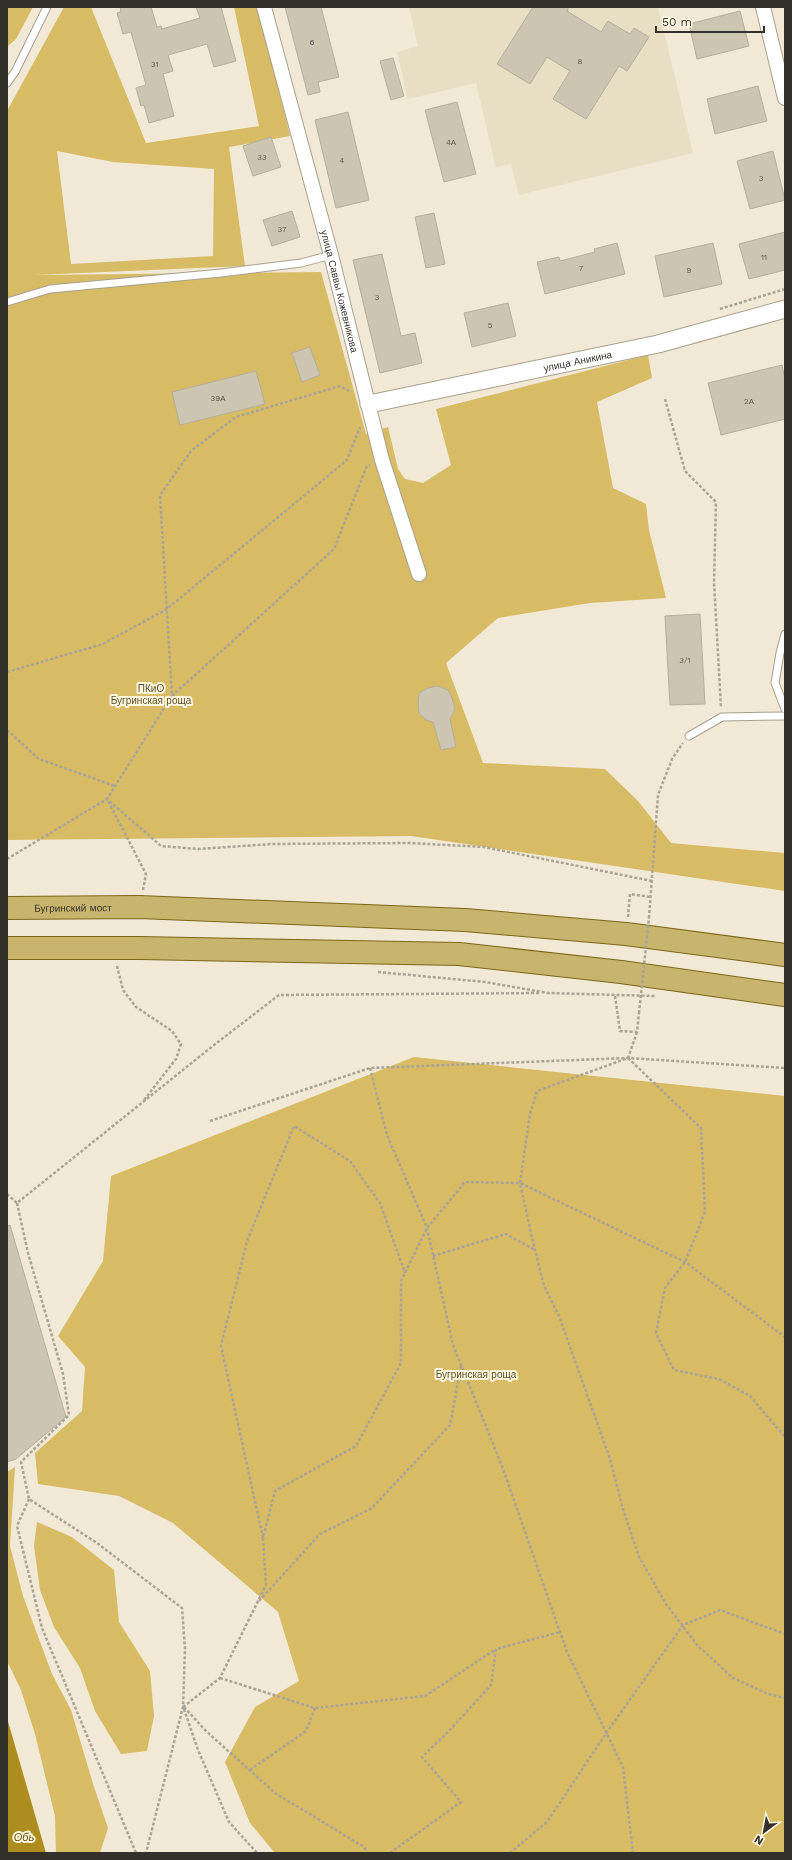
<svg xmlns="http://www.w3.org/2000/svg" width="792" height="1860" viewBox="0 0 792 1860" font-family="'Work Sans',sans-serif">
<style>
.built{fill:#e7dec3}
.green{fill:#d8bb65;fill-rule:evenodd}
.water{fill:#ad8d1e}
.building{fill:#cbc5b1;stroke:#b5ae9b}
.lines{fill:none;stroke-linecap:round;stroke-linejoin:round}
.service-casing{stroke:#a7a08d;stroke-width:9}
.minor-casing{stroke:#a7a08d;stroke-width:16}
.tertiary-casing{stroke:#a7a08d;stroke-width:19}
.primary-casing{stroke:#7c6616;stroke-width:24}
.path{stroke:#aaa495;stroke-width:2.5;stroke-dasharray:3 2;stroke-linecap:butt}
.service{stroke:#fff;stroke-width:7}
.minor{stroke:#fff;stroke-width:14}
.tertiary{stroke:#fff;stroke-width:17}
.primary{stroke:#c8b56d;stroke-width:22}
.path-bridge{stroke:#aaa495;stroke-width:2.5;stroke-dasharray:3 2;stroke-linecap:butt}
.labels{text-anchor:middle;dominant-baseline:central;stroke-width:4;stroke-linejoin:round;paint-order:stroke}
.number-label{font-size:8px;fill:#5a564c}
.street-label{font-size:10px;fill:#34312a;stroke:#fef7e2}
.park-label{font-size:10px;fill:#5c4e24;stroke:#fef7e2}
.water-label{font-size:11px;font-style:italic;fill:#695200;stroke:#fef7e2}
</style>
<rect width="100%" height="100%" fill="#f1e9d5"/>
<path class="built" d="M409,7H658L693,153L519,195L511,164L496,167L476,83L408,99L397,52L418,46Z"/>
<g class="green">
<path d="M7,7H33L16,39L7,47Z"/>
<path d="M64,7H91L146,143L259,126L234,7H258L290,136L229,147L245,266L34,275L321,272L366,434L388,427L398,469L405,479L423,483L451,465L436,409L648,355L652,378L597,402L613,488L646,504L649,530L666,598L590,603L498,618L446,663L483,763L605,769L638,801L671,843L785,853V891L411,836L7,840V111ZM57,151L113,162L214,169L213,256L71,264Z"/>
<path d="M414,1057L785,1096V1853H275L250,1823L225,1762L255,1707L299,1681L278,1612L173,1523L119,1496L38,1484L35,1453L82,1411L85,1367L58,1336L103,1261L111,1176Z"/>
<path d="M15,1467L10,1546L23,1596L52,1674L71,1710L94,1787L108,1828L100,1853H56L55,1816L35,1734L21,1690L7,1661V1472Z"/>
<path d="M37,1522L72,1537L114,1570L119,1622L150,1671L154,1716L147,1751L121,1754L95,1711L80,1668L54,1627L40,1590L34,1546Z"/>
</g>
<path class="water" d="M7,1718L46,1853H7Z"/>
<g class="building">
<path d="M120,7H151L157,27L161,26L162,29L200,18L196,7H221L236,61L214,67L207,44L168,55L173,71L163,74L174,116L149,123L144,105L141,106L136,88L146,85L131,32L123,34L117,13L121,12Z"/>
<path d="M285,7H321L339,77L318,82L320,92L308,95Z"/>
<path d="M533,7H569L567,11L601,32L608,21L630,34L634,28L649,37L627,71L619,66L586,119L553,99L570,71L547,57L530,84L497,64Z"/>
<path d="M740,11L749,46L697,59L689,24Z"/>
<path d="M393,58L404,96L391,100L380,61Z"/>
<path d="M758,86L767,121L715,134L707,99Z"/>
<path d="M457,102L476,174L444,182L425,110Z"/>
<path d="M348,112L369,200L336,208L315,120Z"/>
<path d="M271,137L281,167L253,176L243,146Z"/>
<path d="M773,151L785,200L750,209L737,161Z"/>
<path d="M292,211L300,237L272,246L263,220Z"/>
<path d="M434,213L445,264L426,268L415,217Z"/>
<path d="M785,232V270L749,279L739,244Z"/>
<path d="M617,243L625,274L545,294L537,262L559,257L560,261L595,252L594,249Z"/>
<path d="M713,243L722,284L664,297L655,256Z"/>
<path d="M382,254L401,336L415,333L422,363L380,373L353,260Z"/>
<path d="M508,303L516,336L472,347L464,313Z"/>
<path d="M310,347L320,375L302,382L292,353Z"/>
<path d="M782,365L785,379V419L721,435L708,383Z"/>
<path d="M256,371L265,404L180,425L172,392Z"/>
<path d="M700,614L705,704L670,705L665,616Z"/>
<path d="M438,686L448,690L452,698L455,709L450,719L456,747L441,750L433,722L426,720L419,713L418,703L419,693L428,688Z"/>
<path d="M10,1225L66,1417L16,1459L7,1462V1226Z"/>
</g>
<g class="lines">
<defs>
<g id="service">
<path d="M7,83L15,72L47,7"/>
<path d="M7,302L50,289L221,273L301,263L331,255"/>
<path d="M785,634L780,653L775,683L785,709"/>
<path d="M689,736L722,717L785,716"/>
</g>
<g id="minor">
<path id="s1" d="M264,7L331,255L382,460L419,574"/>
<path d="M763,7L785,98"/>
</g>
<g id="tertiary">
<path id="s2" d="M369,404L658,344L785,309"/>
</g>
<g id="primary">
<path id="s3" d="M7,908L139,907L465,920L626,934L785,955"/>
<path d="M7,948H140L459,954L621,972L785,995"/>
</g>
</defs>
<use href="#service" class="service-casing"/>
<use href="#minor" class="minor-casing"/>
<use href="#tertiary" class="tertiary-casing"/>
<use href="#primary" class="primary-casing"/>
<g class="path">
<path d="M720,309L785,289"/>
<path d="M665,399L685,471L716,502L714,582L721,707"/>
<path d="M7,672L103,644L167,609L347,460L360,427"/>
<path d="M172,696L334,549L367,466L370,465"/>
<path d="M7,730L39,759L115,786"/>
<path d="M7,859L107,799L161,846L198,849L272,844L410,843L484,847L652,881"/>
<path d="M143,890L146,874L107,799L172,696L160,495L192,450L236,417L340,386L351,392"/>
<path d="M628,917L630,894L651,897"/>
<path d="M649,918L658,795L672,759L683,743"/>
<path d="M117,966L123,990L136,1007L172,1031L181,1044L176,1059L144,1100"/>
<path d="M378,972L485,982L548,993L656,996"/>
<path d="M615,996L620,1031L637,1032L639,1013"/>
<path d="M637,1032L628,1058L537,1091L530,1114L520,1183L531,1233L544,1286L559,1316L610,1459L623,1509L639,1557L666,1604L698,1646L733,1678L768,1694L785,1698"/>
<path d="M628,1058L701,1128L705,1212L685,1262L665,1288L656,1333L674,1370L719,1379L750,1396L785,1437"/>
<path d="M370,1068L387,1135L427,1228L453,1345L502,1466L567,1652L623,1767L633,1853"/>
<path d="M210,1121L370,1068L628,1058L785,1068"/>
<path d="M7,1194L17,1203L214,1045L279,995L541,993"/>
<path d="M17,1203L28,1253L63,1374L69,1415L21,1462L29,1499L97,1543L182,1608L185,1649L183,1707L146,1853"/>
<path d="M433,1256L506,1234L535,1250"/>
<path d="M29,1499L17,1526L42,1628L136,1853"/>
<path d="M263,1538L221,1346L247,1241L294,1126L350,1161L380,1203L405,1273"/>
<path d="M259,1601L320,1534L372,1508L450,1425L461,1366"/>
<path d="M220,1678L315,1708L425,1696L496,1649"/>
<path d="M183,1707L220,1678L266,1585L263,1538L275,1491L356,1446L401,1363V1281L427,1228L465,1182L520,1183L685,1262L785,1337"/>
<path d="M184,1707L206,1731L275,1793L364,1847L367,1853"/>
<path d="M184,1709L198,1750L229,1822L257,1853"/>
<path d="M250,1770L306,1731L315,1708"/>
<path d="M390,1853L461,1802L422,1757L448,1732L491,1685L496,1649L560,1632"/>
<path d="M510,1853L547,1822L607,1732L683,1625L720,1610L785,1634"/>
</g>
<use href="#service" class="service"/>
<use href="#minor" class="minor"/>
<use href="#tertiary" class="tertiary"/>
<use href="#primary" class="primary"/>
<path class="path-bridge" d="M639,1013L649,918"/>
</g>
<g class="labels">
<g class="number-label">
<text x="312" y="42">6</text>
<text x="580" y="61">8</text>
<text x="155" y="64">31</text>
<text x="451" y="142">4А</text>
<text x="262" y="157">33</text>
<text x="342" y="160">4</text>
<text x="761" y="178">3</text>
<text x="282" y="229">37</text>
<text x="764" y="257">11</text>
<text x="581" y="268">7</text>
<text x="689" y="270">9</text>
<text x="377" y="297">3</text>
<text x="490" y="325">5</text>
<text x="218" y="398">39А</text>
<text x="749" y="401">2А</text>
<text x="685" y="660">3/1</text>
</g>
<g class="street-label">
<text stroke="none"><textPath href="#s1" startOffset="294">улица Саввы Кожевникова</textPath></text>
<text stroke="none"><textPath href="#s2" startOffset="213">улица Аникина</textPath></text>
<text stroke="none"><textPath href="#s3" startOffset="66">Бугринский мост</textPath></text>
</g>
<g class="park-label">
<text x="151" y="688">ПКиО<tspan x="151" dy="12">Бугринская роща</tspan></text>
<text x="476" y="1374">Бугринская роща</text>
</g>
<g class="water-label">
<text x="24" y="1837">Обь</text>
</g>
</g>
<rect width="792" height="1860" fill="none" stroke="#34312a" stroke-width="16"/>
<g transform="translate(764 1832) rotate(212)" stroke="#fef7e2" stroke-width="3" paint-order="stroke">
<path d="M0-3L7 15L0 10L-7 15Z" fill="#34312a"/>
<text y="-6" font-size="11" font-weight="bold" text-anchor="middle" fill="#34312a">N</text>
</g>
<path d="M656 26v6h108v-6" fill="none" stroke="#34312a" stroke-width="2"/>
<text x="662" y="26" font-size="12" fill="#34312a" stroke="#fef7e2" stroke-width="3" paint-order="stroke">50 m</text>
</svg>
